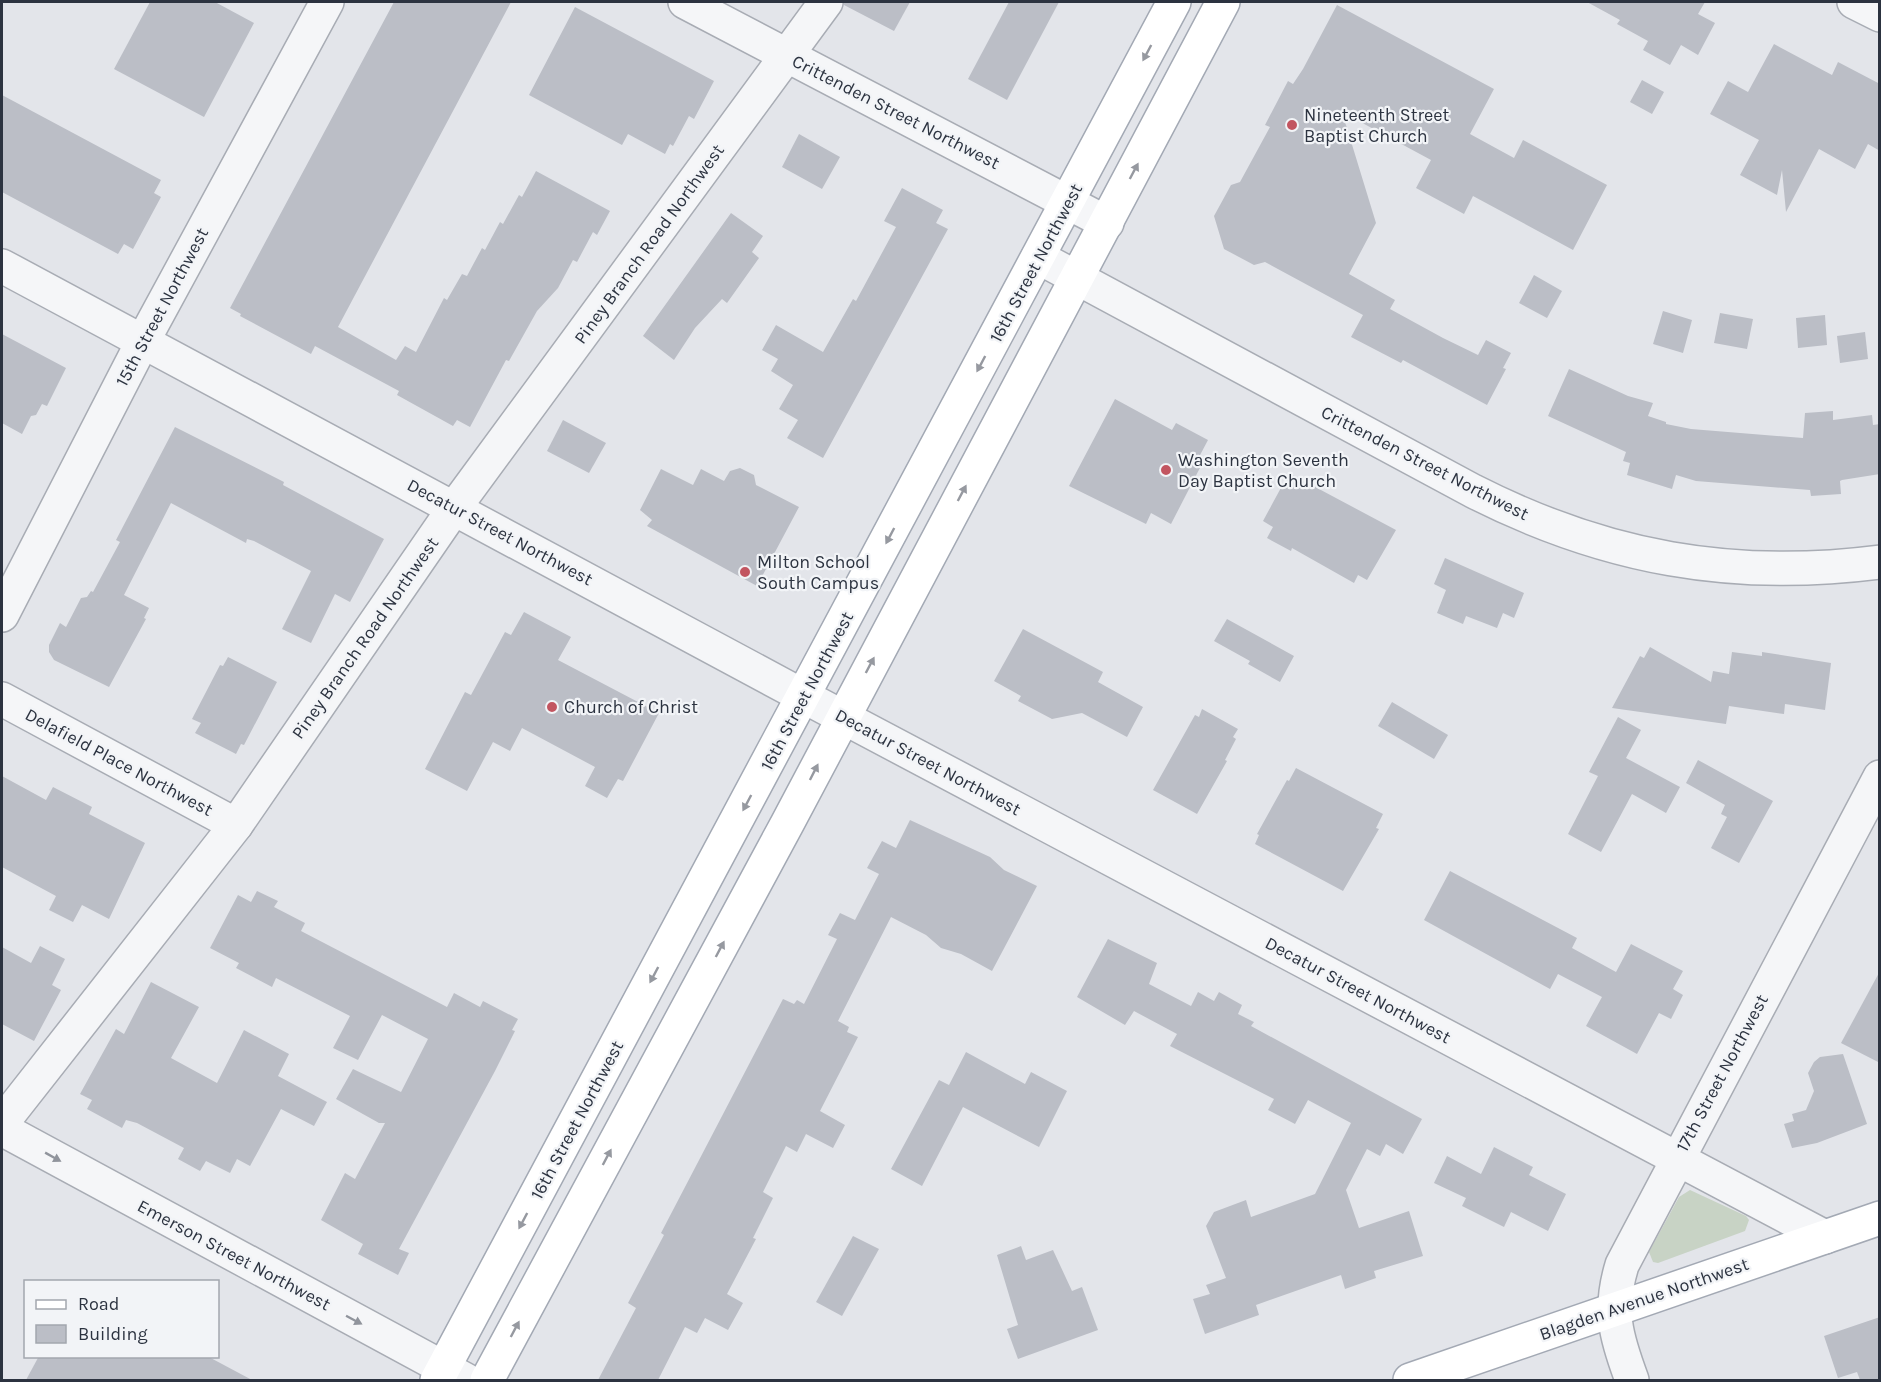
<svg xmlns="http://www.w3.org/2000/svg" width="1881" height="1382" viewBox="0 0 1881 1382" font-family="Karla,sans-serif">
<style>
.green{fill:#c8d3c5}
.building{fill:#bbbec6}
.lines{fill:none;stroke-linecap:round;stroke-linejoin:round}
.minor-casing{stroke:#a8acb4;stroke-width:36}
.major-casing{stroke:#a3a9b4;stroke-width:36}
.minor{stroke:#f5f6f8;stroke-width:33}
.major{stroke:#fff;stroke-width:33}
.oneway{fill:#9699a0}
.oneway2{fill:#90949c}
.poi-dot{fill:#c25560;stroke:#f2f4f7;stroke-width:2}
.labels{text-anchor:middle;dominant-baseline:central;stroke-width:4.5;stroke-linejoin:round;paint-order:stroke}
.street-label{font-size:18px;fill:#2c3340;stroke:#f2f4f7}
.poi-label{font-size:18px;fill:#2c3340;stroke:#f2f4f7;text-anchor:start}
</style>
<rect width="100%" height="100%" fill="#e3e5ea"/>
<path class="green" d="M1690,1190L1746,1216L1749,1220L1745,1231L1658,1263L1653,1262L1649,1252L1679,1197Z"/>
<g class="building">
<path d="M150,2H215L254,23L204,117L114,69Z"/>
<path d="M394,2H511L338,327L396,360L405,346L416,352L444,298L447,300L462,274L467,276L482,248L485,250L500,222L503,224L519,195L522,197L536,171L610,211L597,235L593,232L577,262L573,260L558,288L537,311L509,361L506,360L470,427L457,420L453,426L397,395L399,391L315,346L311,354L240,316L241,314L230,308Z"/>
<path d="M844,2H910L894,31L844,5Z"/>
<path d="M1009,2H1059L1007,100L968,79Z"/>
<path d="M1587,2H1705L1698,14L1715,23L1698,55L1681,45L1670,65L1643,50L1648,41L1617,24L1620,20Z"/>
<path d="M1337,5L1494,89L1470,134L1514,158L1523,140L1607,185L1573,250L1473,196L1464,214L1416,188L1431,160L1342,112L1376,223L1349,274L1395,300L1390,309L1443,338L1478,355L1486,340L1511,353L1503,368L1506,369L1487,405L1403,360L1401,363L1351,337L1363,315L1265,262L1254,265L1224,249L1214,216L1231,185L1240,182L1270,127L1265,125L1288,81L1293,84L1303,69Z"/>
<path d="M575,7L714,81L694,119L689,116L673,146L670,144L665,154L628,134L622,145L529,95Z"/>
<path d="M1774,44L1832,75L1838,62L1880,84V151L1868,144L1855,169L1819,149L1786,212L1782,170L1777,195L1740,175L1759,140L1710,114L1728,81L1748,92Z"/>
<path d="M1642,80L1664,92L1652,114L1630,102Z"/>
<path d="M2,95L161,180L154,193L161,197L133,249L124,244L118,254L2,192Z"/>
<path d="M799,134L840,157L822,189L782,167Z"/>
<path d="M902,188L943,210L936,223L948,229L823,458L787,438L798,420L779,409L793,385L771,371L778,359L762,350L776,325L823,352L853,299L856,301L896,227L884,221Z"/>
<path d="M731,213L763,236L752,252L759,258L727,303L722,299L695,328L674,360L643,336Z"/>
<path d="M1534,275L1562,291L1547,318L1519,303Z"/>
<path d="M1663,311L1692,320L1683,353L1653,344Z"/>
<path d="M1720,313L1753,319L1747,349L1714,343Z"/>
<path d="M1825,315L1827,345L1798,348L1796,318Z"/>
<path d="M1865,332L1868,359L1840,363L1837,336Z"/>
<path d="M2,334L66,368L47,406L42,404L36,415L31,416L22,434L2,423Z"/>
<path d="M1569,369L1628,396L1653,403L1648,416L1666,422V424L1691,429L1803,438L1805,413L1833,411V420L1872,415L1873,425L1880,424V474L1842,480L1840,481L1841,494L1811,496L1810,490L1696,481L1676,475L1672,489L1627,475L1630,463L1623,461L1626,452L1548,416Z"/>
<path d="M1115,399L1172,430L1176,423L1208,440L1199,457L1204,460L1171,524L1151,513L1146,524L1069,486Z"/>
<path d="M563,420L606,443L589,473L547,451Z"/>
<path d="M175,427L284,482L283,485L384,539L350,602L335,594L311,643L282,629L311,571L254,541L247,539L246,543L171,503L124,595L149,608L144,618L146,619L109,687L54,660L49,652V645L60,623L66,627L81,598L87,597L91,591L93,592L120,542L116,540Z"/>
<path d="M740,468L754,475L756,485L799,507L757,586L647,526L652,520L640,510L661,469L693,485L701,469L724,481L730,471Z"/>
<path d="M1289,473L1396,530L1367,580L1358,575L1354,583L1292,548L1291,551L1267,538L1273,527L1263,521Z"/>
<path d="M1445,558L1524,593L1514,618L1503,613L1497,628L1466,616L1463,624L1437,613L1446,590L1434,584Z"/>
<path d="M524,612L571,637L558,660L659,713L623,781L618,779L607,798L585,786L595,767L522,728L510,751L493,742L467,791L425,769L465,692L471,695L505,632L511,635Z"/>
<path d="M1227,619L1294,656L1280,682L1248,664L1250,661L1214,641Z"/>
<path d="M1023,629L1103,672L1098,682L1143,707L1127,737L1082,713L1052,719L1018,701L1021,696L994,681Z"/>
<path d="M1650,647L1711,682L1713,671L1729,674L1732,652L1762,656V652L1831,663L1825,710L1785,704L1784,714L1729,706L1726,724L1612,708L1640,656L1644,658Z"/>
<path d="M228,657L277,682L244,745L241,744L236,754L195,733L201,723L192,719L220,665L223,666Z"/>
<path d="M1392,702L1448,735L1434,759L1378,726Z"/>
<path d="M1202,709L1238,729L1233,737L1236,739L1225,760L1227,761L1197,814L1153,790L1195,715L1199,717Z"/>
<path d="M1618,717L1641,730L1626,758L1680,787L1666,813L1632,794L1601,852L1568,834L1598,776L1589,772Z"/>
<path d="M1698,760L1773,801L1739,863L1711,848L1727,817L1721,814L1725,805L1686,783Z"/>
<path d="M1296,768L1383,814L1376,828L1379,829L1343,891L1255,844L1259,835L1257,834L1287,780L1289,781Z"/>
<path d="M2,776L46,800L53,787L92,807L89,814L145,843L109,919L82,905L73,922L49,910L56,896L2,867Z"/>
<path d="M910,820L990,857L1004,870L1037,886L992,971L961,954L941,948L926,935L891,917L838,1021L849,1027L847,1032L858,1037L820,1111L845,1125L833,1148L806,1134L797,1152L786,1146L763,1192L773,1198L753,1238L756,1239L727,1294L743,1303L728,1330L705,1318L697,1333L685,1327L658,1380H598L636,1308L628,1303L664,1235L661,1233L783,999L794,1004L797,1000L804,1004L837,939L828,935L840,913L855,920L879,874L867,868L882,841L896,848Z"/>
<path d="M1450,871L1577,938L1572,948L1616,972L1631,944L1683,971L1673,989L1683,995L1671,1019L1659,1013L1637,1054L1586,1026L1602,997L1558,974L1550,989L1424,920Z"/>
<path d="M257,891L278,901L274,907L305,923L301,931L447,1007L454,993L480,1007L483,1001L518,1019L512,1030L515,1031L495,1071L399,1249L409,1253L398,1275L358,1254L363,1244L321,1220L345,1173L355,1179L385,1123H379L336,1099L353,1069L401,1092L428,1039L382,1015L358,1060L333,1048L350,1016L276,978L272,987L236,968L239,963L210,948L238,895L251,902Z"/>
<path d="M1108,939L1157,963L1149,984L1191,1006L1198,992L1214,1001L1219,992L1242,1005L1238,1014L1254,1022L1251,1026L1422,1119L1403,1154L1386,1144L1380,1156L1367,1149L1346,1190L1359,1228L1409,1211L1423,1256L1374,1271L1376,1278L1345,1289L1341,1275L1256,1305L1259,1315L1205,1334L1193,1299L1210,1294L1206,1285L1226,1278L1206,1226L1214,1212L1246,1200L1251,1217L1315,1194L1351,1123L1308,1100L1295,1124L1268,1110L1274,1099L1170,1046L1177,1034L1134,1011L1125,1025L1077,997Z"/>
<path d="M40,946L65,959L52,985L61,990L34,1041L2,1024V947L31,963Z"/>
<path d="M1880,971V1063L1841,1043Z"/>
<path d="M151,982L199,1007L171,1058L217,1083L244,1030L289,1054L278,1076L327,1102L314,1126L281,1109L250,1166L237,1159L230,1173L206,1161L200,1171L178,1159L184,1148L137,1123L126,1120L122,1128L87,1109L92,1100L80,1094L116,1029L124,1034Z"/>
<path d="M966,1052L1025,1084L1031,1072L1067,1091L1039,1147L963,1107L922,1186L891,1169L939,1080L949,1085Z"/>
<path d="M1843,1054L1867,1124L1817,1143L1792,1148L1784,1124L1794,1121L1792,1114L1806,1110L1814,1091L1808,1073L1814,1062L1820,1057Z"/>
<path d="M1494,1147L1533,1167L1529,1175L1566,1194L1548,1231L1511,1212L1504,1227L1462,1206L1466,1198L1434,1183L1447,1156L1481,1174Z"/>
<path d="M853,1236L879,1249L842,1316L816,1302Z"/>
<path d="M1021,1246L1026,1260L1053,1250L1072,1291L1082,1287L1098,1330L1018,1359L1007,1329L1018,1325L997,1255Z"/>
<path d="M1880,1317V1380H1860L1857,1372L1838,1378L1824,1336Z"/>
<path d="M39,1356H207L252,1380H26Z"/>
</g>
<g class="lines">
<defs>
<g id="minor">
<path d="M685,2L1107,223"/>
<path d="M1854,2L1880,15"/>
<path d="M1038,257L1473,491C1605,558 1732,581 1880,562"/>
<path d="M2,266L803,696L1825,1237"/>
<path d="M2,615L143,341L327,2"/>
<path d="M2,699L236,825"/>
<path d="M2,1123L236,825L455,507L826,2"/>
<path d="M2,1129L466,1380"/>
<path d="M1632,1380C1616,1337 1608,1311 1622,1265L1880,777"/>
</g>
<g id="major">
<path d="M437,1380L1174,2"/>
<path d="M487,1380L787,824L1223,2"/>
<path d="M1410,1380L1880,1218"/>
</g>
</defs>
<use href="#minor" class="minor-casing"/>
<use href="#major" class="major-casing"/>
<use href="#minor" class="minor"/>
<use href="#major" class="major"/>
</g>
<defs><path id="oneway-solid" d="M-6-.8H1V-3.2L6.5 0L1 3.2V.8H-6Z" transform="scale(1.5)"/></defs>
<g class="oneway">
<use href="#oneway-solid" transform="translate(1147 53) rotate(118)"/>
<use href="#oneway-solid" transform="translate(1134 171) rotate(-62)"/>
<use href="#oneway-solid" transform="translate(981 364) rotate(118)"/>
<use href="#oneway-solid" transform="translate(962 493) rotate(-62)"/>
<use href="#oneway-solid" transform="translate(890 536) rotate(118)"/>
<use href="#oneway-solid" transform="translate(870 665) rotate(-62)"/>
<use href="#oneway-solid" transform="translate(814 772) rotate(-63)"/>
<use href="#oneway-solid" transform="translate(747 803) rotate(118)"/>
<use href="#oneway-solid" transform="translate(720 949) rotate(-62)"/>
<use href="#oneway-solid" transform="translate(654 975) rotate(118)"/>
<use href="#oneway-solid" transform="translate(607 1157) rotate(-62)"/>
<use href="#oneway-solid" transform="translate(523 1221) rotate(118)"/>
<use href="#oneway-solid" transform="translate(515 1329) rotate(-62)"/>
</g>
<g class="oneway2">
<use href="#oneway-solid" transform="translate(53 1157) rotate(29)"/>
<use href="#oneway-solid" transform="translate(354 1320) rotate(28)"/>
</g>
<g class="poi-dot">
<circle cx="1292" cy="125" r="6"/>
<circle cx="1166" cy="470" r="6"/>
<circle cx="745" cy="572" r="6"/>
<circle cx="552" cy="707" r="6"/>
</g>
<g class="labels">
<g class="street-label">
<text transform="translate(896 112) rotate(27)">Crittenden Street Northwest</text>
<text transform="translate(649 244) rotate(-54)">Piney Branch Road Northwest</text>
<text transform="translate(1036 263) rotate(-62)">16th Street Northwest</text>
<text transform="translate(162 307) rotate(-62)">15th Street Northwest</text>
<text transform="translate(1425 463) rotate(27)">Crittenden Street Northwest</text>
<text transform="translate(500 532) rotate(28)">Decatur Street Northwest</text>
<text transform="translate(365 638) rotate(-55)">Piney Branch Road Northwest</text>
<text transform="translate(807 691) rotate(-62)">16th Street Northwest</text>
<text transform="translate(119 762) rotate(28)">Delafield Place Northwest</text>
<text transform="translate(928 762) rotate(28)">Decatur Street Northwest</text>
<text transform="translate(1358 990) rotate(28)">Decatur Street Northwest</text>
<text transform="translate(1722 1073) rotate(-62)">17th Street Northwest</text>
<text transform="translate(577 1120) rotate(-62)">16th Street Northwest</text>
<text transform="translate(234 1255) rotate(28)">Emerson Street Northwest</text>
<text transform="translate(1644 1299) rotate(-19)">Blagden Avenue Northwest</text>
</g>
<g class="poi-label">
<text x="1304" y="115">Nineteenth Street<tspan x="1304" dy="21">Baptist Church</tspan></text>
<text x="1178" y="460">Washington Seventh<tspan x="1178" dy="21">Day Baptist Church</tspan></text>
<text x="757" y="562">Milton School<tspan x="757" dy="21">South Campus</tspan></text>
<text x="564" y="707">Church of Christ</text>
</g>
</g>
<rect width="1881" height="1382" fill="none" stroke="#2c3340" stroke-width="6"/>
<rect x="24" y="1280" width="195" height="78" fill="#f2f4f7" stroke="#a3a7ae" stroke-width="1.5"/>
<rect x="36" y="1300" width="30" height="9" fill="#ffffff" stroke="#a3a7ae" stroke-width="1.5"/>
<text x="78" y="1310" font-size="18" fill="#2c3340">Road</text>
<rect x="36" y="1325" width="30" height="18" fill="#bbbec6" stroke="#a3a7ae" stroke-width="1.5"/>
<text x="78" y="1340" font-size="18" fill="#2c3340">Building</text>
</svg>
